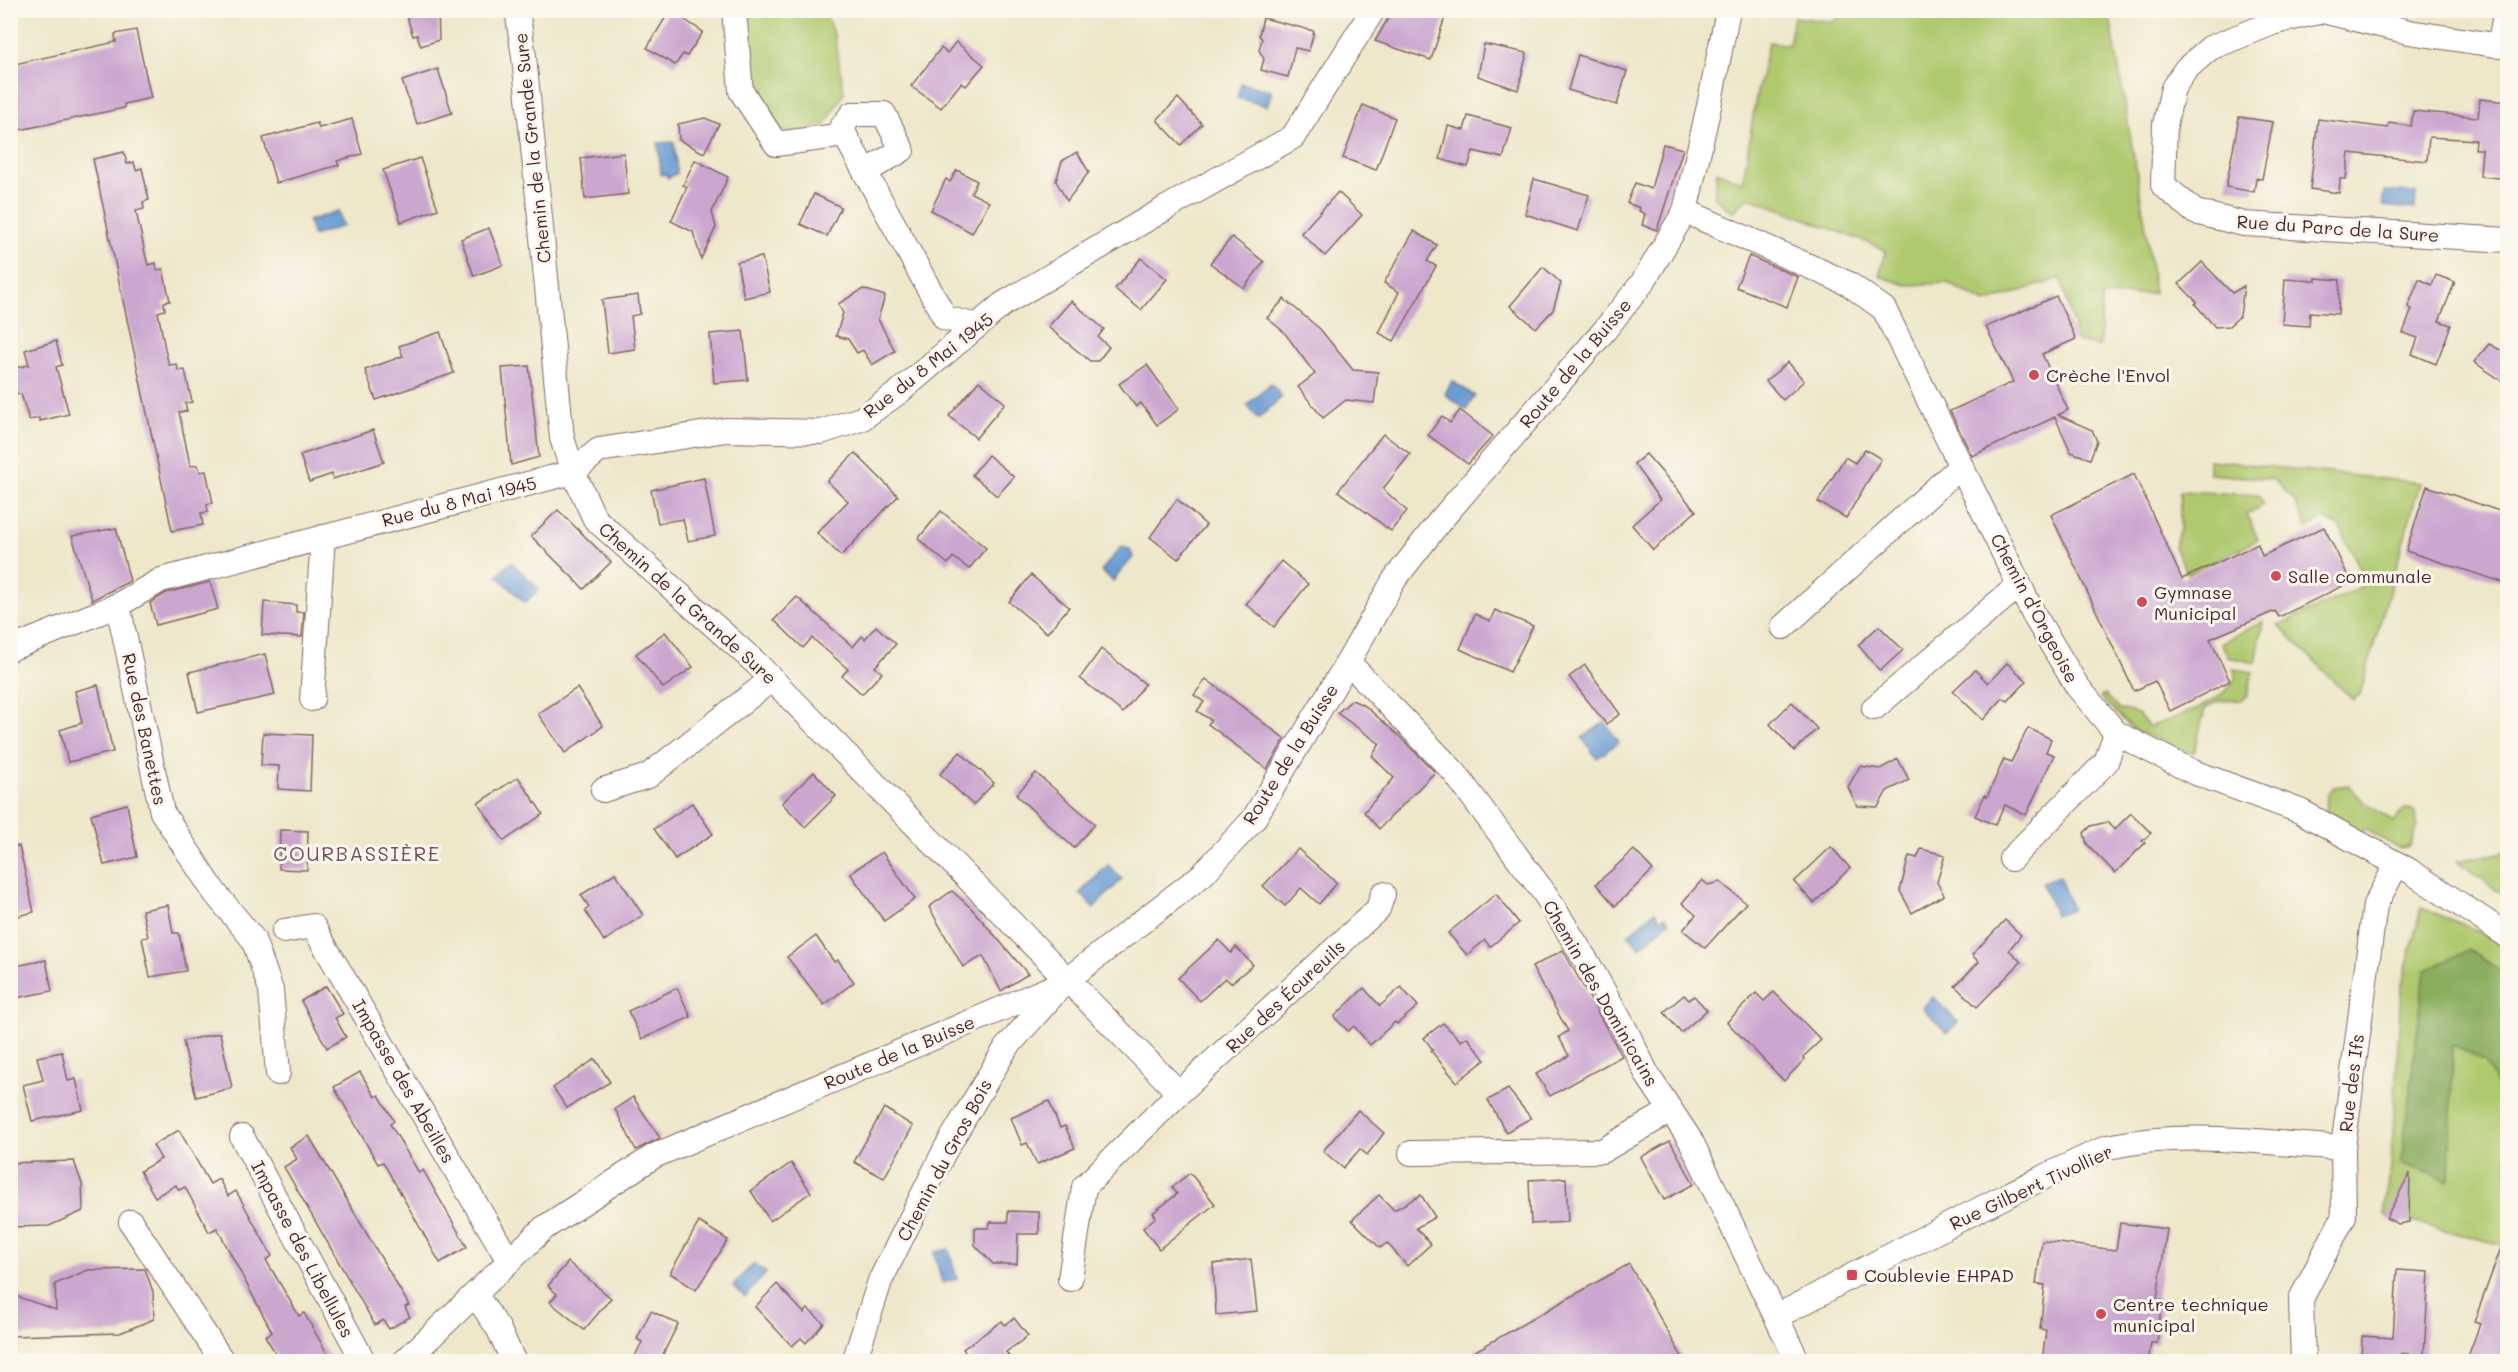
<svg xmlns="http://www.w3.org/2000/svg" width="2518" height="1372" viewBox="0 0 2518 1372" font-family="Mali,sans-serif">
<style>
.green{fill:#afc96e;stroke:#7c744c;stroke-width:1.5}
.forest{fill:#8bad61;stroke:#6a6646;stroke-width:1.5}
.water{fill:#6b9dd6;stroke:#5a5e80;stroke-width:1.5}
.building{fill:#cba7d0}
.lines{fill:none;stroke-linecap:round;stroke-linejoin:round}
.minor-casing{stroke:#836563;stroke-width:26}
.minor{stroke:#fff;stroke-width:24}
.poi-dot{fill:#d1495b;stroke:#fbf7ec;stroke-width:2}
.labels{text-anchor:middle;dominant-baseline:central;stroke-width:6;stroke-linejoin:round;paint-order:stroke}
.street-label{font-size:18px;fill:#4a1f2b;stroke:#fbf7ec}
.poi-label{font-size:18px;fill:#4a1f2b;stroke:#fbf7ec;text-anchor:start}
.neighbourhood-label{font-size:20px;letter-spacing:1.5px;fill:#774f65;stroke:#fbf7ec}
</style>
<rect width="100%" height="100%" fill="#fbf7ec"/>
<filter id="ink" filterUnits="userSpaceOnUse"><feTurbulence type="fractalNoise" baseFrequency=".0167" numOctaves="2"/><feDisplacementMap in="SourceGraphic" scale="12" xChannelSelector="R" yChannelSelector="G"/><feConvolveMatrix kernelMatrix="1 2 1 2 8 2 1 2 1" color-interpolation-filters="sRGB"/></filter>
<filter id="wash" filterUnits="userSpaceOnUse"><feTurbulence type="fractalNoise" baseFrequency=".008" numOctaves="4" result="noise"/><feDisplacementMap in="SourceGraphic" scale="24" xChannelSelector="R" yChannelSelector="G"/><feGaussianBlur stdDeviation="1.35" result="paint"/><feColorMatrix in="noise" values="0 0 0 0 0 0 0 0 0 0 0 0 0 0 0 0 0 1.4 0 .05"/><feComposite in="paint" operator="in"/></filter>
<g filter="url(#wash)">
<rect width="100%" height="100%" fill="#eee7ca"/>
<g class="green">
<path d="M781,10L824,11L835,38L844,93L822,130L784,133L750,81L745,14Z"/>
<path d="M1844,11H2109L2145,222L2154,293L2102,297L2100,347L2077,341L2061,278L1985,303L1948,283L1907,285L1879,276L1886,250L1749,197L1733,212L1714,198L1717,171L1743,183L1756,97L1769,42L1789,45L1794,17L1833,22Z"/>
<path d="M2209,460L2420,483L2360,694L2353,700L2278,625L2360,588L2363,574L2339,526L2324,518L2307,528L2293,499L2273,479L2209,474Z"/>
<path d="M2180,491L2259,495L2263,505L2247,514L2258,540L2188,574L2174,547L2180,529Z"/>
<path d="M2263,621L2256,663L2229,657L2221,643Z"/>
<path d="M2233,669L2253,672L2247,696L2242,700L2219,701L2205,709L2194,752H2186L2134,730L2100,697L2105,694L2119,709L2138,714L2149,727C2173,718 2227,702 2236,676Z"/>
<path d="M2348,785L2364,802L2394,822L2405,808L2414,811L2418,827L2409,847L2400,849L2367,830L2357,832L2343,825L2341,818L2326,810L2327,795L2334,787Z"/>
<path d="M2505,852H2507V897L2457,861Z"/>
<path d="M2421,908L2477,930L2507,949V1246L2384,1215L2391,1166L2401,989Z"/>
</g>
<path class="forest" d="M2468,950L2507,974V1107L2485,1062L2453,1045L2449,1181L2401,1163L2425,971Z"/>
<g class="water">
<path d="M1241,83L1272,91L1267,106L1237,98Z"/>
<path d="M674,142L677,173L668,178L665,174L661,175L658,143Z"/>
<path d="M2384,191L2416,193L2415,209L2382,206Z"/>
<path d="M338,211L343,226L313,236L308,221Z"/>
<path d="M1452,381L1475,396L1466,410L1445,394Z"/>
<path d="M1271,384L1282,397L1258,419L1247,405Z"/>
<path d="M1121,547L1130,549L1133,557L1113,581L1101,571Z"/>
<path d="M511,562L539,589L525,603L497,575Z"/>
<path d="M1605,722L1619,742L1597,758L1582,738Z"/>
<path d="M1108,865L1122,879L1094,908L1080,893Z"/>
<path d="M2059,876L2072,909L2055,915L2042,882Z"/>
<path d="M1655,911L1661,919L1665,916L1669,922L1640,948L1628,935Z"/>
<path d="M1933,997L1958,1022L1947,1033L1922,1008Z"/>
<path d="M949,1249L957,1279L942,1283L934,1252Z"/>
<path d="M754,1263L766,1273L745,1297L733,1286Z"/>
</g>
<g id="blocks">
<g class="building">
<path d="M418,10H438L439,40L421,46L417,35L413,36L406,14Z"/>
<path d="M670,10L703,32L687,56L683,54L675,65L647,48Z"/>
<path d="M1393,10H1426L1445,17L1431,60L1375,41Z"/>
<path d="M1263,18L1314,31L1309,51L1295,48L1288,77L1261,70L1264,59L1259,50L1262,39L1259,35Z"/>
<path d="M136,30L151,98L124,104V108L10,132V65L116,42L115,34Z"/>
<path d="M956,42L984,65L966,86L961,83L941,108L911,86L941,48L947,53Z"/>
<path d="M1484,44L1527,53L1518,90L1478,76Z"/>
<path d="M1578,55L1627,71L1617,105L1568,90Z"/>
<path d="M438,69L452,113L417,124L402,81Z"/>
<path d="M1178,98L1202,124L1181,145L1157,120Z"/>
<path d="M2480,99L2508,102V179L2480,176L2482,149H2475L2476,140L2429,137L2427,161L2349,153L2346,179H2340L2339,193L2310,189L2318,119L2388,128L2389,123L2411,126L2413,111L2478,117Z"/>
<path d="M1363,105L1395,118L1376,170L1343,158Z"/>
<path d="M1468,116L1512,128L1503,158L1473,151L1468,167L1440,159L1448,126L1464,130Z"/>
<path d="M2239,117L2273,122L2262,179L2256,178L2254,192L2226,187Z"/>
<path d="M705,118L719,124L704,153L679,140L678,124Z"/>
<path d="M352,119L362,154L337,161L339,165L276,183L263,138L317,123L319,128Z"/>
<path d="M1663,144L1683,149L1657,230L1642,225L1645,214L1639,211L1640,208L1627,203L1635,183L1651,189Z"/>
<path d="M124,152L127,164L134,162L136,170L142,168L149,200L143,202L144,209L136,211L145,253L148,265L156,263L157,270L163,269L170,301L164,302L165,310L158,312L166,354L169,365L177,364L178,371L185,370L192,402L185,403L187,411L179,412L188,455L190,466L198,465L200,472L206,471L213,503L207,504L208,512L201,513L203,525L172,531L93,159Z"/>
<path d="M1077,152L1089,172L1067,201L1056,181L1062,161Z"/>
<path d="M624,153L628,194L585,199L581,158Z"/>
<path d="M420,158L438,209L401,222L383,170Z"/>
<path d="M695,160L728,177L712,212L716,227L701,259L693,232L671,221L687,187L683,185Z"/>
<path d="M957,170L977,181L971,193L989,202L972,233L931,210L946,179L950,182Z"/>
<path d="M1534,179L1589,195L1578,231L1525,214Z"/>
<path d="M1338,192L1362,215L1325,256L1301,233Z"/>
<path d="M814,194L841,207L827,236L800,224Z"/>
<path d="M489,228L503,265L474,276L461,239Z"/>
<path d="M1414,231L1437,245L1427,261L1436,266L1394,341L1379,333L1399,292L1384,283Z"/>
<path d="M1232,237L1264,262L1244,288L1210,263Z"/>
<path d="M1749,256L1798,277L1787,307L1736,287Z"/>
<path d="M762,257L770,292L744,298L737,262Z"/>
<path d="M1141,258L1167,279L1141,310L1115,289Z"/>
<path d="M2202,262L2232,293L2244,286L2240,316L2229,326L2215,327L2195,304L2197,302L2179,284Z"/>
<path d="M1543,267L1561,283L1553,310L1536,328L1510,306Z"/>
<path d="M2436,275L2455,282L2439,321L2451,325L2436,364L2412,354L2418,338L2403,333L2412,309L2408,307L2419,279L2432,285Z"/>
<path d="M2316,278L2340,280L2338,314L2310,312L2309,326L2282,324L2285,279L2316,281Z"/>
<path d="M863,289L885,296L878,319L895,351L872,365L863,350L857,353L848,339L836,336L843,313L838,304Z"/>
<path d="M638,295L640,314L631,316L635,349L608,353L602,300Z"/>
<path d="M2056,296L2076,339L2042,354L2068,410L2058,415L2092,430L2097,441L2090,459L2071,452L2055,417L1972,456L1950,411L2013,382L1986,327Z"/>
<path d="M1284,299L1320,329L1353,370L1378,372L1374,403L1346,400L1323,418L1298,387L1315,374L1284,332L1267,318Z"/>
<path d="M1071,301L1104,329L1098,337L1109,347L1098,361H1090L1048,327Z"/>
<path d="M743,331L748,380L714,383L710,334Z"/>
<path d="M440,332L454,373L376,400L365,370L403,356L399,346Z"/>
<path d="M56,341L62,365L56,367L69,414L40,421L39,418L29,420L21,394H17L10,369L29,365L25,350Z"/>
<path d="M2489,344L2508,354V385L2474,362Z"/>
<path d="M1788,362L1804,381L1783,400L1766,381Z"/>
<path d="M1147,365L1179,409L1157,425L1141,403L1136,407L1119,384Z"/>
<path d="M529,366L539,457L511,465L502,368Z"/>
<path d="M979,381L1005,403L976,438L949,416Z"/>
<path d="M1460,410L1493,436L1468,464L1428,435L1442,416L1450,423Z"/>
<path d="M373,430L384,462L333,479L332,474L309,482L300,455Z"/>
<path d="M1383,434L1410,454L1383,489L1407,511L1391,531L1338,491Z"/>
<path d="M1865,449L1881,459L1846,518L1818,502L1845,457L1855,463Z"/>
<path d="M855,453L898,496L841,556L817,533L848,501L827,481Z"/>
<path d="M1646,454L1696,511L1653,550L1632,525L1660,500L1634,464Z"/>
<path d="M988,455L1014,477L997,496L972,475Z"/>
<path d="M2134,474L2182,579L2258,544L2262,556L2324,527L2351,582L2279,617L2275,611L2210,639L2230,681L2170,711L2155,681L2134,691L2051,515Z"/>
<path d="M704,478L715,536L688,541L683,519L658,523L651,490Z"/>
<path d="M2427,486L2508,514V584L2406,551Z"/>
<path d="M1177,499L1206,525L1178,559L1150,537Z"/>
<path d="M558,510L611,562L584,589L531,536Z"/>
<path d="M941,511L986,548L969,569L953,557L948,564L918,539Z"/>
<path d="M116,528L130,581L92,600L72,536Z"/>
<path d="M1281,561L1308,584L1274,627L1246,604Z"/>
<path d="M1031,575L1069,607L1047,633L1009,602Z"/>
<path d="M210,582L218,609L156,625L150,603L166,593Z"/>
<path d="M797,597L853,647L862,636L865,639L876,626L896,644L875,667L882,673L862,694L842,676L848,669L812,638L803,648L774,620Z"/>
<path d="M264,602L296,605V612H304L302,637L262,635Z"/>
<path d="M1495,610L1533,626L1510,672L1460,649L1475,614L1490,621Z"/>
<path d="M1879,626L1903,650L1880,671L1858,645Z"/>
<path d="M665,632L693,667L663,688L636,654Z"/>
<path d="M1101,649L1145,684L1123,713L1080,678Z"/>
<path d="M265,654L275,695L198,712L189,672Z"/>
<path d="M2007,663L2027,681L2008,701L2003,698L1983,720L1953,691L1975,670L1988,683Z"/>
<path d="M1585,665L1620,714L1606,724L1569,677Z"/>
<path d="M1206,679L1285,739L1267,769L1208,724L1211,720L1197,711L1204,702L1194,695Z"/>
<path d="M98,685L113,752L68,762L60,730L82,723L75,691Z"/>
<path d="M577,688L603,726L565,753L538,714Z"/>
<path d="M1352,700L1365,706L1398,735L1435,772L1379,829L1364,812L1394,778L1372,756L1380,744L1337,713Z"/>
<path d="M1792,702L1817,729L1794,751L1770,724Z"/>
<path d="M2028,728L2051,739L2046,752L2054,755L2026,815L2005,805L1995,825L1975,816L1985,795L1987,797L2004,759L2011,762Z"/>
<path d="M263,733L312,735L310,791L278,789L279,766L261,765Z"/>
<path d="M960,752L994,783L973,805L940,774Z"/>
<path d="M1898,759L1909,780L1887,791L1878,807L1857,806L1848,787L1860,766L1880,769Z"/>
<path d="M814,772L836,796L805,827L782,803Z"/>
<path d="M1036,773L1095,824L1074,848L1016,795Z"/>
<path d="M518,777L543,814L504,841L478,803Z"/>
<path d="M692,803L713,834L675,859L654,829Z"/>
<path d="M127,804L137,857L104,865L91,814Z"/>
<path d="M2131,813L2151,833L2142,841L2145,843L2115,873L2087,844L2084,833L2091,826L2107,822L2114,830Z"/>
<path d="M280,830L308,831L307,870L279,869Z"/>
<path d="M19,846L34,912L10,918V847Z"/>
<path d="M1831,847L1850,868L1814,903L1794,882Z"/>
<path d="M1298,849L1337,883L1319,904L1301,888L1285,906L1263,886Z"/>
<path d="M1921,849L1945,855L1937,882L1944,895L1912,913L1900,891L1909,856L1917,858Z"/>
<path d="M1634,850L1653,870L1615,906L1596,884Z"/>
<path d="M882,852L915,899L884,921L850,873Z"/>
<path d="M615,873L643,915L604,941L585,911L589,907L581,895Z"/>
<path d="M1702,880L1708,885L1720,882L1746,903L1705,948L1683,930L1696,915L1682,903Z"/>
<path d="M952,891L972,909L1028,974L1001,991L983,956L963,967L929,907Z"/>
<path d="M1496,894L1519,923L1490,947L1485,940L1467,955L1448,933Z"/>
<path d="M168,905L173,933H179L186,971L150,977L142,938L148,937L142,910Z"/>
<path d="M2005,920L2021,935L2009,950L2021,962L1977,1007L1955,986L1979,962L1972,955Z"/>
<path d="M816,936L834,962L838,960L854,982L824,1005L787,957Z"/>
<path d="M1219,940L1231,953L1236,947L1253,965L1231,983L1225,978L1200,1001L1178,978Z"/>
<path d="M1563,950L1622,1056L1550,1096L1536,1074L1569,1056L1559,1037L1568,1031L1532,967Z"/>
<path d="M46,960L52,991L10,999V967Z"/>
<path d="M326,986L343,1014L335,1018L346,1037L327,1048L301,1001Z"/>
<path d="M1401,987L1418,1006L1397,1024L1395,1022L1370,1045L1354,1026L1348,1031L1334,1017L1364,988L1380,1006Z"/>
<path d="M677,988L691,1017L642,1039L628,1011Z"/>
<path d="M1774,992L1821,1040L1803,1057L1805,1059L1784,1081L1727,1022L1756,993L1764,1001Z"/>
<path d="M1684,995L1689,1000L1694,996L1707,1010L1681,1033L1664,1012Z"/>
<path d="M1443,1023L1461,1041L1467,1037L1485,1060L1457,1082L1431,1051L1433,1050L1424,1038Z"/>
<path d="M220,1033L232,1088L196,1097L183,1041Z"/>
<path d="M62,1052L68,1081L76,1079L83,1110L32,1121L23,1085L43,1080L37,1057Z"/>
<path d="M595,1059L610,1082L567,1108L553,1088Z"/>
<path d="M360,1072L375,1097L379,1095L394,1121L390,1124L419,1173L423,1170L467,1247L440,1263L383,1162L378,1164L334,1087Z"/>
<path d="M1508,1089L1531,1118L1506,1132L1488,1100Z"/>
<path d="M633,1097L660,1138L636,1150L615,1109Z"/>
<path d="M1049,1101L1060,1128L1065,1126L1075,1148L1037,1164L1027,1143L1022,1145L1011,1118Z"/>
<path d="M884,1108L913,1126L884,1178L854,1162Z"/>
<path d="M1358,1110L1384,1133L1367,1155L1360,1149L1343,1168L1323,1151Z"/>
<path d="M179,1130L210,1184L219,1179L228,1196L236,1191L272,1256L266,1260L299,1316L304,1313L332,1362H281L265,1336L272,1332L217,1228L209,1232L185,1187L179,1190L176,1185L155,1197L140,1171L161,1159L153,1145Z"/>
<path d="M309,1136L409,1305L405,1307L410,1317L389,1329L383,1320L375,1325L284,1167L297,1159L290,1147Z"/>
<path d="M1670,1141L1694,1184L1664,1200L1641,1157Z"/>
<path d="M74,1161L82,1184L83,1211L49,1226L10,1227V1163Z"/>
<path d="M791,1163L811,1192L770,1221L751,1191Z"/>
<path d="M1190,1173L1215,1204L1159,1249L1143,1228L1156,1217L1153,1213L1177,1194L1172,1187Z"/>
<path d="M2410,1173L2409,1222L2398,1224L2386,1218Z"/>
<path d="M1566,1178L1568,1222L1531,1224L1529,1180Z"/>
<path d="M1379,1195L1394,1210L1421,1195L1435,1217L1416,1228L1431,1244L1407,1266L1387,1243L1380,1248L1352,1220Z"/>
<path d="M1008,1211L1039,1212V1234H1018L1017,1264H993L975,1245V1228H989L990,1222H1008Z"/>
<path d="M699,1222L728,1240L696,1290L670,1273Z"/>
<path d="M2120,1223L2167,1229L2157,1299L2162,1300L2157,1343H2151L2148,1362H2042L2046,1330L2040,1329L2045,1285L2036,1284L2042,1241L2116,1250Z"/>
<path d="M2505,1237H2508V1344L2501,1362H2466L2480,1324L2474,1322Z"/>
<path d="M1251,1259L1257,1311L1216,1315L1213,1264Z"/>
<path d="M568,1262L611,1298L584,1330L550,1302L557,1294L548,1286Z"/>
<path d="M1629,1264L1685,1362H1456Z"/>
<path d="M145,1269L153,1292L154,1319L120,1333L10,1336V1294L56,1310L55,1284L88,1270Z"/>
<path d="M2397,1270L2429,1272L2424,1355L2401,1353L2400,1362H2361L2362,1336L2393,1338Z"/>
<path d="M777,1284L804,1313L808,1309L824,1323L806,1343L801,1338L792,1346L755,1307Z"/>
<path d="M651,1311L678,1324L659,1362H632L642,1342L637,1339Z"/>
<path d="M1014,1318L1028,1336L1006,1352L1013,1362H972L963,1349L1002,1321L1005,1325Z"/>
</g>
</g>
</g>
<g filter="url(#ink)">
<use href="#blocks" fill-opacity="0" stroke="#836563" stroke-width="1.5"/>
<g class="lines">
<defs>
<g id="minor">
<path d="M517,10L524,57L562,438L573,472L595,519L757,664L1179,1093L1084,1187L1070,1279"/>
<path d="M734,10L741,91L776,144L845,135"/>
<path d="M2499,46L2506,10"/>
<path d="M2508,47L2409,32L2323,11L2275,22L2210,48L2186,69L2173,88L2165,124L2163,185L2195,212L2244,224L2508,240"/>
<path d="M865,172L841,128L852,114H884L902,150L865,172L945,318L977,326"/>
<path d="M1685,211L1849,284L1884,309L2034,615L2077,686L2116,733L2193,772L2300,811L2410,871L2508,936"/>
<path d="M118,605L162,812L215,893L253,939L271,990L278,1073"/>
<path d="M1783,627L1961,466"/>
<path d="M10,649L118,605L161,580L573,472L599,450L726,430L821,432L861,419L899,392L1003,304L1166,208L1293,137L1373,10"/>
<path d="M1348,662L1454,772L1545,894L1589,965L1626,1031L1648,1076L1691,1141L1798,1362"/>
<path d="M312,699L323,537"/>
<path d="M1874,708L2019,585"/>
<path d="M603,790L648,776L772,679"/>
<path d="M2011,859L2106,762L2116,733"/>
<path d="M284,931L313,926L509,1261"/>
<path d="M1179,1093L1378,909L1383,894"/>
<path d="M242,1137L364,1362"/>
<path d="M1411,1153L1602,1151L1670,1111"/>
<path d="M131,1222L223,1362"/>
<path d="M475,1294L498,1328L514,1362"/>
<path d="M1776,1316C1806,1303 1832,1286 1861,1271C1943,1228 2024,1185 2108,1147C2184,1130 2266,1143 2343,1148"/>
<path d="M404,1362L544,1228L654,1156L1053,987L1068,979L1202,875L1253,820L1348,662L1394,580L1439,522L1604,331L1643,282L1685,211L1709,106L1728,10"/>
<path d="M854,1362L880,1281L945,1150L1006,1048L1060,987"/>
<path d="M2303,1362L2301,1299L2344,1216L2343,1148L2375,905L2397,864"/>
</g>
</defs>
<use href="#minor" class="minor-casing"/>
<use href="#minor" class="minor"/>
</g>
</g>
<g class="poi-dot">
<circle cx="2034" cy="375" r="6"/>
<circle cx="2276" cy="576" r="6"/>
<circle cx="2142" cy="602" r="6"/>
<rect x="1846" y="1269" width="12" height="12" rx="3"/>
<circle cx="2101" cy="1314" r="6"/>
</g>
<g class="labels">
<g class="street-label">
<text transform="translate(532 148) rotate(-96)">Chemin de la Grande Sure</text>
<text transform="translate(2338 228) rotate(4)">Rue du Parc de la Sure</text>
<text transform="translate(1575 363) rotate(-50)">Route de la Buisse</text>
<text transform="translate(928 365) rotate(-38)">Rue du 8 Mai 1945</text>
<text transform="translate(459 501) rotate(-14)">Rue du 8 Mai 1945</text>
<text transform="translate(688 603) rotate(42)">Chemin de la Grande Sure</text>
<text transform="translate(2035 608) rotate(62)">Chemin d'Orgeoise</text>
<text transform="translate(145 729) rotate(78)">Rue des Banettes</text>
<text transform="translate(1290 754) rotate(-58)">Route de la Buisse</text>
<text transform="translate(1601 993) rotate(60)">Chemin des Dominicains</text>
<text transform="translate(1285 996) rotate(-43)">Rue des Écureuils</text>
<text transform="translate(899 1052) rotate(-23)">Route de la Buisse</text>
<text transform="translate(404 1081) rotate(60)">Impasse des Abeilles</text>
<text transform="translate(2351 1083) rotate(-83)">Rue des Ifs</text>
<text transform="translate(944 1160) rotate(-62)">Chemin du Gros Bois</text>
<text transform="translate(2031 1187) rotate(-25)">Rue Gilbert Tivollier</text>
<text transform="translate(303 1249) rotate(62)">Impasse des Libellules</text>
</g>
<g class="poi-label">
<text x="2046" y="375">Crèche l'Envol</text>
<text x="2288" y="576">Salle communale</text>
<text x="2154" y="592">Gymnase<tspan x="2154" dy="21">Municipal</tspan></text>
<text x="1864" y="1275">Coublevie EHPAD</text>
<text x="2113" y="1304">Centre technique<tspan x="2113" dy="21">municipal</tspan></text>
</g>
<g class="neighbourhood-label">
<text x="357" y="853">COURBASSIÈRE</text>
</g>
</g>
<rect width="2518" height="1372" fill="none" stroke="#fbf7ec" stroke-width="36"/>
</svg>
